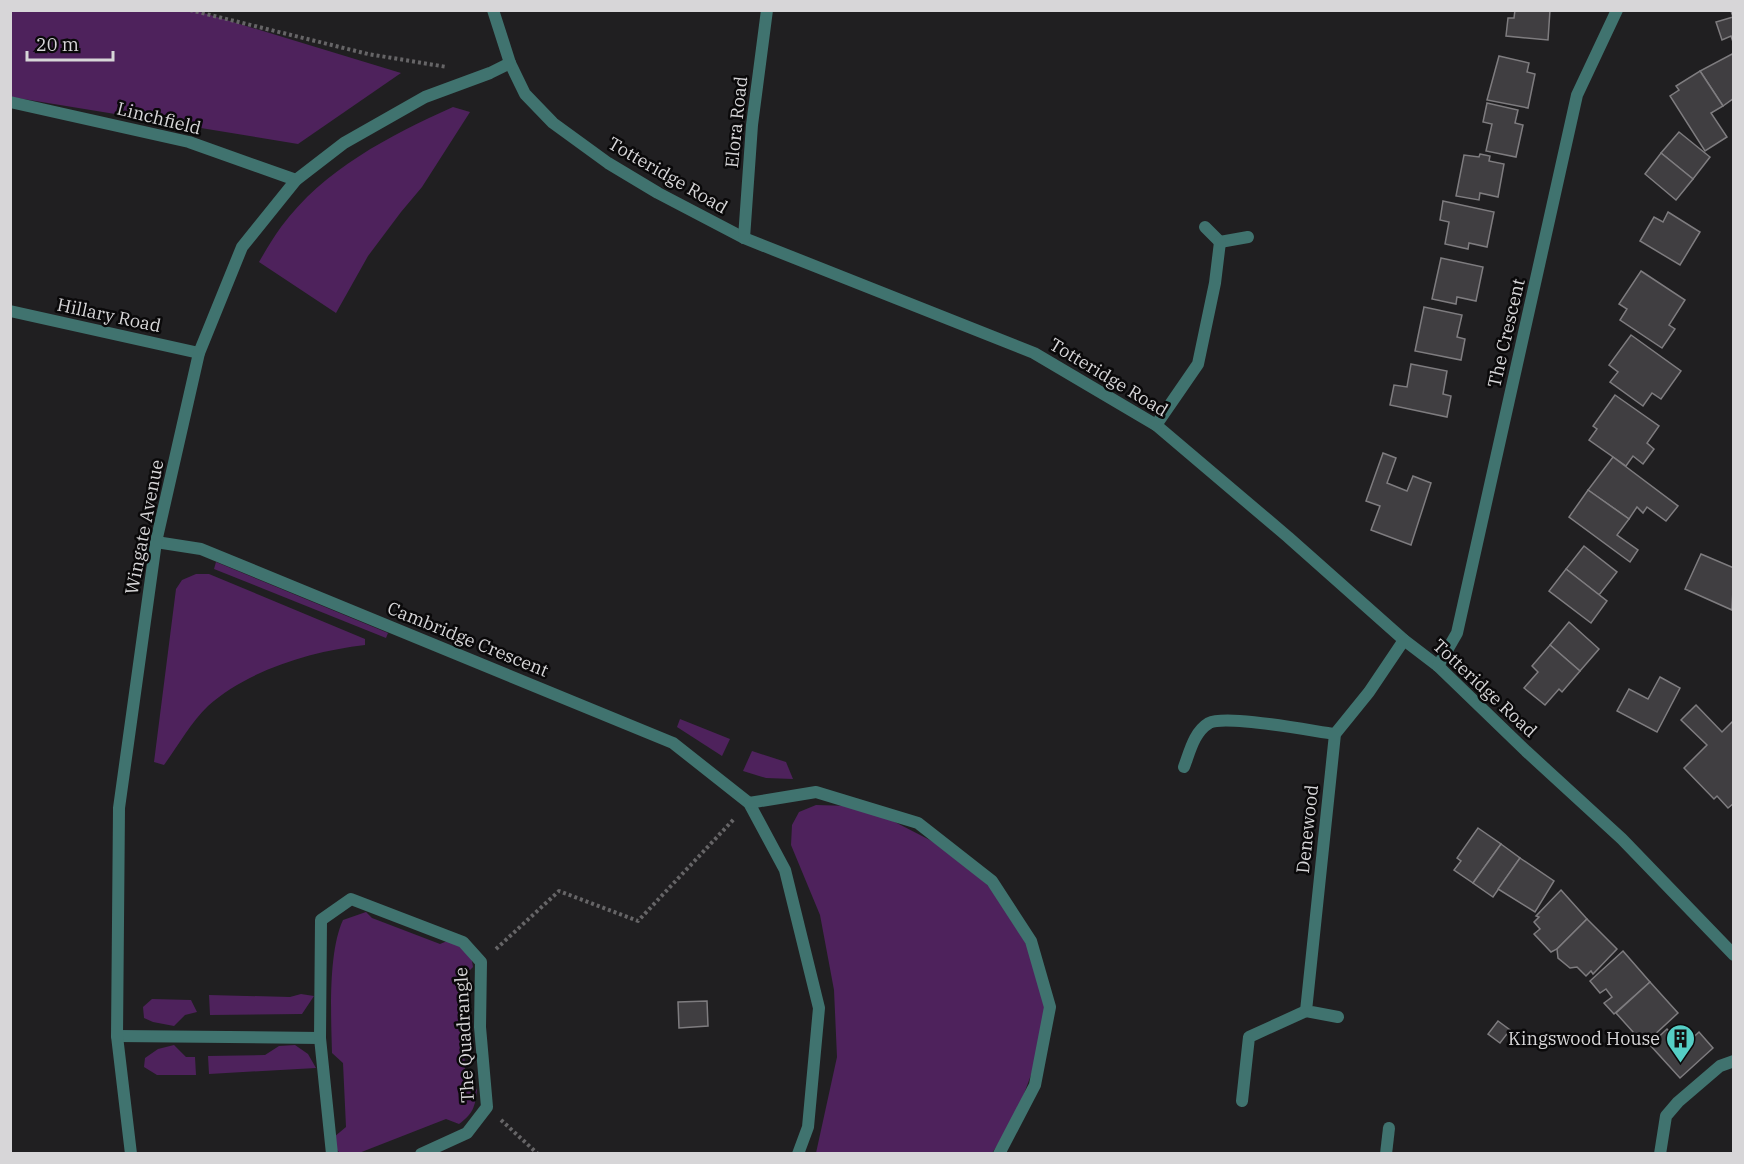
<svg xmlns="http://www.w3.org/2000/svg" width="1744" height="1164" viewBox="0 0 1744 1164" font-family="'IBM Plex Serif',serif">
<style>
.green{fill:#4e225c}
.building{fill:#403e41;stroke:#7e7c7f;stroke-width:1.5}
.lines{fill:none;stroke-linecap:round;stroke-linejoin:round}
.path{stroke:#666567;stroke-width:4;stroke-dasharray:3 3;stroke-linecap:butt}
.lane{stroke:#40736f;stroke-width:12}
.street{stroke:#40736f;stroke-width:12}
.labels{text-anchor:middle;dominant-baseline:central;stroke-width:5;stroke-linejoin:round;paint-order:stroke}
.street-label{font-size:18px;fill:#d7d6d8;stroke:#0a090a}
.poi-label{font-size:18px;fill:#d7d6d8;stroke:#0a090a;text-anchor:end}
</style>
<rect width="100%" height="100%" fill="#201f21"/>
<g class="green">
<path d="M10,11H197L401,73L298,144L11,97Z"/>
<path d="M453,107L470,112L422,187L401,212L368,256L336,313L259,262C266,250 273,238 281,227C324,169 389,136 453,107Z"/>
<path d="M216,562L388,633L386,638L214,569Z"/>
<path d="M196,574H209L365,639V645C312,651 248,670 208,706C192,721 177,747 164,765L154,762L176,589L182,580Z"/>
<path d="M680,719L730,739L722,756L677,727Z"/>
<path d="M752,751L786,762L793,779L766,778L743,771Z"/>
<path d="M816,805L850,806L891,820L953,852L1001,898L1030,951L1045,997L1042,1045L1014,1121L992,1153H816L837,1057L834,990L820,915L791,845L792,825L799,812Z"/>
<path d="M366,912L372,918L440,944L452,939L471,955L473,967L463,977L465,1074L477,1090C475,1107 473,1114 459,1124L446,1119L359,1153H340L335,1148L334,1137L346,1127L343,1063L332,1053C331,1016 328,952 343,920Z"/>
<path d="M301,994L314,996L302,1014L210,1015L209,995L290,997Z"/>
<path d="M152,999L191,1000L197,1012L185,1015L174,1026L153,1022L144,1018L143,1007Z"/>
<path d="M174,1045L186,1057H195L196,1075H157L144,1067L145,1058L158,1049Z"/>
<path d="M295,1045L308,1054L316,1068L209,1074L208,1056L265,1055L279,1046Z"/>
</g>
<g class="building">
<path d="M1515,10H1550L1548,40L1506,36L1508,18H1514Z"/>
<path d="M1734,10V45L1731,36L1722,40L1716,22L1733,17L1731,11Z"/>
<path d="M1732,54L1734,58V98L1723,106L1700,71Z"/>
<path d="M1499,56L1529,63L1527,72L1535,74L1528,108L1487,100Z"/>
<path d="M1700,71L1723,106L1711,113L1727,137L1705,151L1670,96L1679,90L1676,86Z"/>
<path d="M1487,103L1518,110L1515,123L1523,125L1516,157L1486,151L1492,124L1483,122Z"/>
<path d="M1679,132L1710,157L1693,179L1661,153Z"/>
<path d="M1661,153L1693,179L1676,200L1645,174Z"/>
<path d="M1480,154L1490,156L1489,161L1504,164L1498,197L1480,193L1479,200L1456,196L1464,155L1479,157Z"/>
<path d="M1443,201L1494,212L1487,247L1469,243L1468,249L1445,244L1449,222L1440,220Z"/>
<path d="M1668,212L1700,232L1680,265L1640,241L1654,217L1663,222Z"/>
<path d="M1441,258L1483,267L1476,301L1457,297L1456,304L1432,299Z"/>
<path d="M1641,271L1685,300L1669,325L1675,329L1662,348L1620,320L1627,309L1619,304Z"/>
<path d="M1424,307L1462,315L1457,337L1465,339L1461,360L1415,351Z"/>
<path d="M1631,335L1681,371L1661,399L1652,393L1643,406L1610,382L1618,372L1609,365Z"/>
<path d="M1411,364L1447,371L1443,394L1451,396L1447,417L1390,405L1394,385L1407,387Z"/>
<path d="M1615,395L1659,426L1647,443L1654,449L1643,464L1633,456L1626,466L1589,440L1597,429L1593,426Z"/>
<path d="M1383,453L1396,458L1387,483L1407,491L1413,476L1431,483L1411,545L1371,530L1380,506L1366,501Z"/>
<path d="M1613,457L1678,506L1666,521L1647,507L1643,513L1637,507L1629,519L1588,490Z"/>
<path d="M1588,490L1629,519L1617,535L1638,550L1630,562L1569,517Z"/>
<path d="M1584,546L1617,572L1599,595L1566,569Z"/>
<path d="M1701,554L1734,568L1732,610L1685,589Z"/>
<path d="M1566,569L1607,601L1591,623L1549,591Z"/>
<path d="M1569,622L1599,649L1580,671L1550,645Z"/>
<path d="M1550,645L1580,671L1562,692L1559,689L1545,705L1524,688L1538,672L1532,666Z"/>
<path d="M1660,677L1680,688L1657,732L1617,711L1629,689L1648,699Z"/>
<path d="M1696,705L1722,732L1734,720V803L1728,808L1717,796L1714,799L1684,768L1707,745L1681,720Z"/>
<path d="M1478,828L1501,844L1473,883L1454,870L1461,861L1457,858Z"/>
<path d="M1501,844L1520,858L1493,897L1473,883Z"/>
<path d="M1520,858L1554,881L1535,912L1498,889Z"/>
<path d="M1561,890L1587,919L1557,949L1551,952L1534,934L1540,929L1534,922L1539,917L1536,916Z"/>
<path d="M1587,919L1617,949L1593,974L1591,971L1586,976L1577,967L1570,968L1558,958L1557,949Z"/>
<path d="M1623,951L1650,982L1614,1014L1604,1003L1612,997L1606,989L1600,993L1590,981Z"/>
<path d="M1650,982L1678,1013L1651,1038L1649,1036L1642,1042L1616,1013Z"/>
<path d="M707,1001L708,1026L679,1028L678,1002Z"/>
<path d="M1498,1021L1510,1030L1500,1043L1488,1034Z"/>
<path d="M1667,1029L1683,1047L1699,1032L1713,1048L1680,1078L1650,1045Z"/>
</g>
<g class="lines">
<g class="path">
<path d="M190,10L368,54L447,67"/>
<path d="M496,949L559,891L638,921L734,819"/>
<path d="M501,1120L538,1154"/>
</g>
<path class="lane" d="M1242,1101L1249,1037L1306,1011"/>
<g class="street">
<path d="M493,10L510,63L525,94L553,123L608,163L658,193L744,238L1034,353L1156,425L1288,537L1404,640L1438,666L1526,751L1622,839L1734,955"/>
<path d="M10,102L189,142L296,180"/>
<path d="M1205,227L1220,242"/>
<path d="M744,238L752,125L767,10"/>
<path d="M1220,242L1248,237"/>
<path d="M10,311L199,353"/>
<path d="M1156,425L1198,364L1215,283L1220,242"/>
<path d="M156,542L201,549L673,743L749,803L785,870L819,1008L808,1127L798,1154"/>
<path d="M1438,666L1457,633L1577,95L1617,10"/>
<path d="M1184,767C1190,751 1194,732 1209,723C1226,714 1312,731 1335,734"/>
<path d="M749,803L816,792L918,823L992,881L1031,941L1050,1007L1035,1085L999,1154"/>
<path d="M1338,1017L1306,1011L1335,734L1369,692L1404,640"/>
<path d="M117,1036L320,1038"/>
<path d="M131,1154L117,1036L119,808L156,542L199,353L242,247L296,180L344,143L425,97L490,73L510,63"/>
<path d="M332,1154L320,1038L321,920L351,899L463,942L481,962L480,1027L487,1107L467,1133L421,1154"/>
<path d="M1386,1154L1389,1128"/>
<path d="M1660,1154L1666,1116L1678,1102L1720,1066L1734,1061"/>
</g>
</g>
<defs>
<symbol id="building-pin" viewBox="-11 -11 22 30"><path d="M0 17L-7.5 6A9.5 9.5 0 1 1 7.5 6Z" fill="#55cec5" stroke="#0a090a"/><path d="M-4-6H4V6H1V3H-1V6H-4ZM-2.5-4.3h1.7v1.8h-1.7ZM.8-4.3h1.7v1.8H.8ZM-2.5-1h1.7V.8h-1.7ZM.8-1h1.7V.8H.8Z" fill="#111"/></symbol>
</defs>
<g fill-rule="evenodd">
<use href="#building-pin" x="1664" y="1022" width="33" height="45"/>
</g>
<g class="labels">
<g class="street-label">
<text transform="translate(159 118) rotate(14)">Linchfield</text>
<text transform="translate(736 122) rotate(-84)">Elora Road</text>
<text transform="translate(668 175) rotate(30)">Totteridge Road</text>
<text transform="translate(109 315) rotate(12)">Hillary Road</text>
<text transform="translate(1506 333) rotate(-77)">The Crescent</text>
<text transform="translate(1109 377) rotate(31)">Totteridge Road</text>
<text transform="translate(144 527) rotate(-79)">Wingate Avenue</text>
<text transform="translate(468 639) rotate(22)">Cambridge Crescent</text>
<text transform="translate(1485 688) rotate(43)">Totteridge Road</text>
<text transform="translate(1307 829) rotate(-84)">Denewood</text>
<text transform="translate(464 1035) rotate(-93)">The Quadrangle</text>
</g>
<g class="poi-label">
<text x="1660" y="1038">Kingswood House</text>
</g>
</g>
<rect width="1744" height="1164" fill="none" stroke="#d7d6d8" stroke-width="24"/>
<path d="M27 51v9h86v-9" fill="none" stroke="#d7d6d8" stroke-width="3"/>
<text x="36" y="51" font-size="18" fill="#d7d6d8" stroke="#0a090a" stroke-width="4.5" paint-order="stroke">20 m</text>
</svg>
